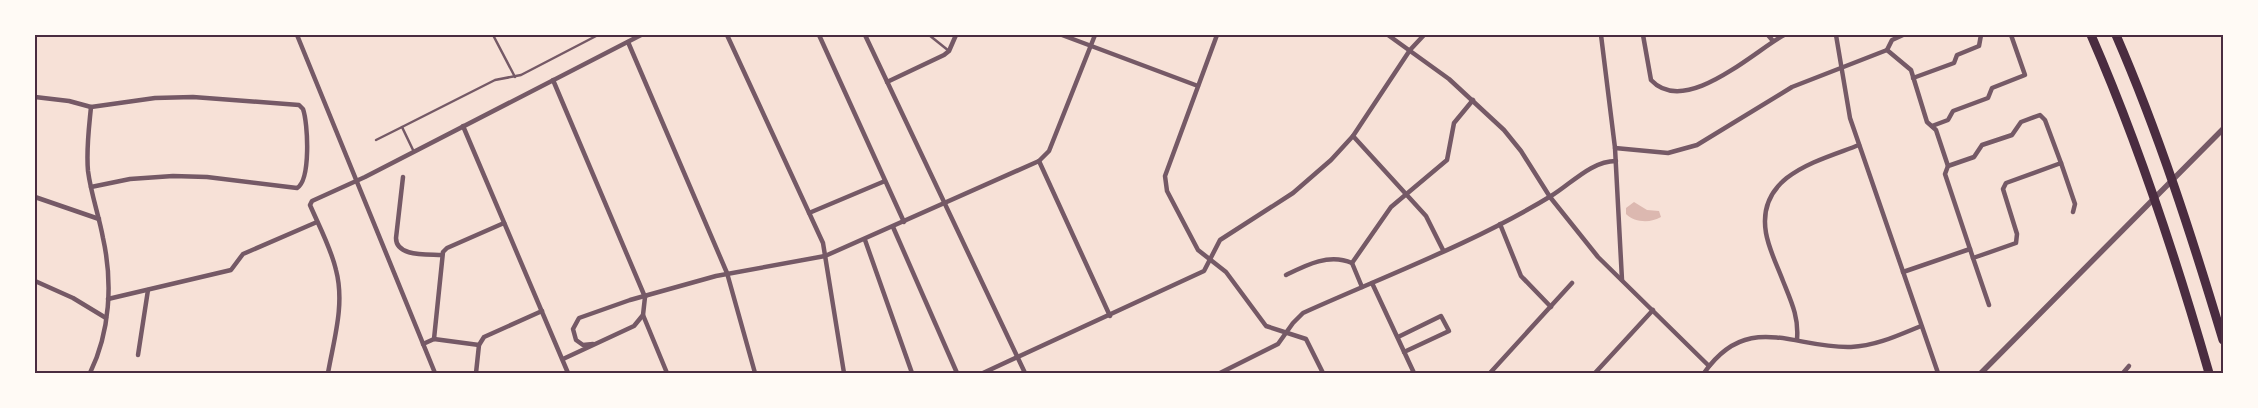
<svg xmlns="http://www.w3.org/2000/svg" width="2258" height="408" viewBox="0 0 2258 408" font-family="'Golos Text',sans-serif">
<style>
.water{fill:#dcb8b0}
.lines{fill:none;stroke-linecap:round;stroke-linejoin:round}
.service{stroke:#755966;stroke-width:2.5}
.minor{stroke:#755966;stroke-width:4.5}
.tertiary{stroke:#755966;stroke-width:5.5}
.motorway{stroke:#4a2c40;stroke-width:9}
.neatline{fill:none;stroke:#4a2c40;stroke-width:2}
</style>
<rect width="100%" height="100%" fill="#f7e1d7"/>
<path class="water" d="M1634,202L1647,210L1659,211L1661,217C1651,223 1635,223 1626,214V208Z"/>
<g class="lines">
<g class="service">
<path d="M493,35L515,77"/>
<path d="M929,35L949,51"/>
<path d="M376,140L402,127"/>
<path d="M414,152L402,127L495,80L521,75L598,35"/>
</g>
<g class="minor">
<path d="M297,35L435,373"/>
<path d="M727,35L823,243L844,373"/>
<path d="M819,35L904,222"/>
<path d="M865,35L1025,373"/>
<path d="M1062,35L1198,86"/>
<path d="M1217,35L1165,176L1167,191L1198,250L1226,272L1266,326L1306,339L1323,373"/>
<path d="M1388,35L1449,79L1504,130L1521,151L1550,197L1598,257L1709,366"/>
<path d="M1601,35L1615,148L1622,280"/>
<path d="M1643,35L1651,80C1685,117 1753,52 1784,35"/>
<path d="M1768,35L1773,41"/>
<path d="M1836,35L1850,118L1938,373"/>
<path d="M628,42L727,273L755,373"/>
<path d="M1887,50L1911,70L1927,122L1936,130L1948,166"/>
<path d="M1913,78L1954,63L1957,55L1979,46L1981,35"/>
<path d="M553,80L645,297"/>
<path d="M887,82L944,55L949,51L956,35"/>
<path d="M35,97L69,101L91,107L155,98L193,97L299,105L303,109C308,123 311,180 297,188L207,177L173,176L130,179L91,187"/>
<path d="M463,126L568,373"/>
<path d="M1932,126L1948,120L1953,111L1988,98L1992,88L2025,75L2011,35"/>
<path d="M1353,136L1426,216L1443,250"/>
<path d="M1615,148L1668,153L1697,145L1792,87L1887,50L1892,40L1903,35"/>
<path d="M1039,161L1110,316"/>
<path d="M403,177L396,238C396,257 427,254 442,255"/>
<path d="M35,197L99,219"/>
<path d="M809,213L885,181"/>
<path d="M1500,224L1521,276L1551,307"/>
<path d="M893,227L957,373"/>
<path d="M865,240L912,373"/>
<path d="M1973,258L1945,174L1948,166L1974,157L1982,145L2012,135L2021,122L2040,115L2045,120L2061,163"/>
<path d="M1352,263L1391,207L1447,160L1454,123L1473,100"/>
<path d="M1903,272L1970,249"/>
<path d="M1286,275C1306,265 1329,253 1352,263L1362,287"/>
<path d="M35,281L73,298L106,318"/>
<path d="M1372,283L1414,373"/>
<path d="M108,299L231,270L243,254L317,222"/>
<path d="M1989,305L1973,258L2016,243L2017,234L2003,189L2006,183L2061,163L2075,204L2073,212"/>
<path d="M643,315L667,373"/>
<path d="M1398,337L1441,316L1449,331L1404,352"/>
<path d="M434,339L443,252L447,248L504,223"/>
<path d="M1797,339C1799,317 1791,301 1783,281C1777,265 1769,250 1766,233C1756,175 1818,161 1859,145"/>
<path d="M423,344L434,339L479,345"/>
<path d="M593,344L583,345L576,340L573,329L579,318L630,300L716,276L825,256L1039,161L1049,151L1095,35"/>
<path d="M138,355L148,290"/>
<path d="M563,359L634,326L643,315L645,297"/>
<path d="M90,373C110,332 113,283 103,238C99,216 91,194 88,171C86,149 89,128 91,107"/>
<path d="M328,373C334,339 345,304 336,270C331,248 319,226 310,205L312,201L365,177L641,35"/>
<path d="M476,373L479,345L484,337L542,311"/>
<path d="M983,373L1204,271L1220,240L1293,193L1331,160L1353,136L1410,50L1424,35"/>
<path d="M1220,373L1278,344L1293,323L1303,313C1385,276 1474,243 1551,196C1571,184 1591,161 1616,161"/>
<path d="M1490,373L1572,283"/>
<path d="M1595,373L1653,310"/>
<path d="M1704,373C1748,310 1794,349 1851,347C1876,346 1899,335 1921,326"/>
<path d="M2123,373L2129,366"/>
</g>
<path class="tertiary" d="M1981,373L2223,129"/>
<g class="motorway">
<path d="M2091,35C2139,145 2176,258 2209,373"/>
<path d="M2116,35C2159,134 2192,237 2223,340"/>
</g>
</g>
<rect width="2258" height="408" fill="none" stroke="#fffaf5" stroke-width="72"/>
<rect x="36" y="36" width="2186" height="336" class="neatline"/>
</svg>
